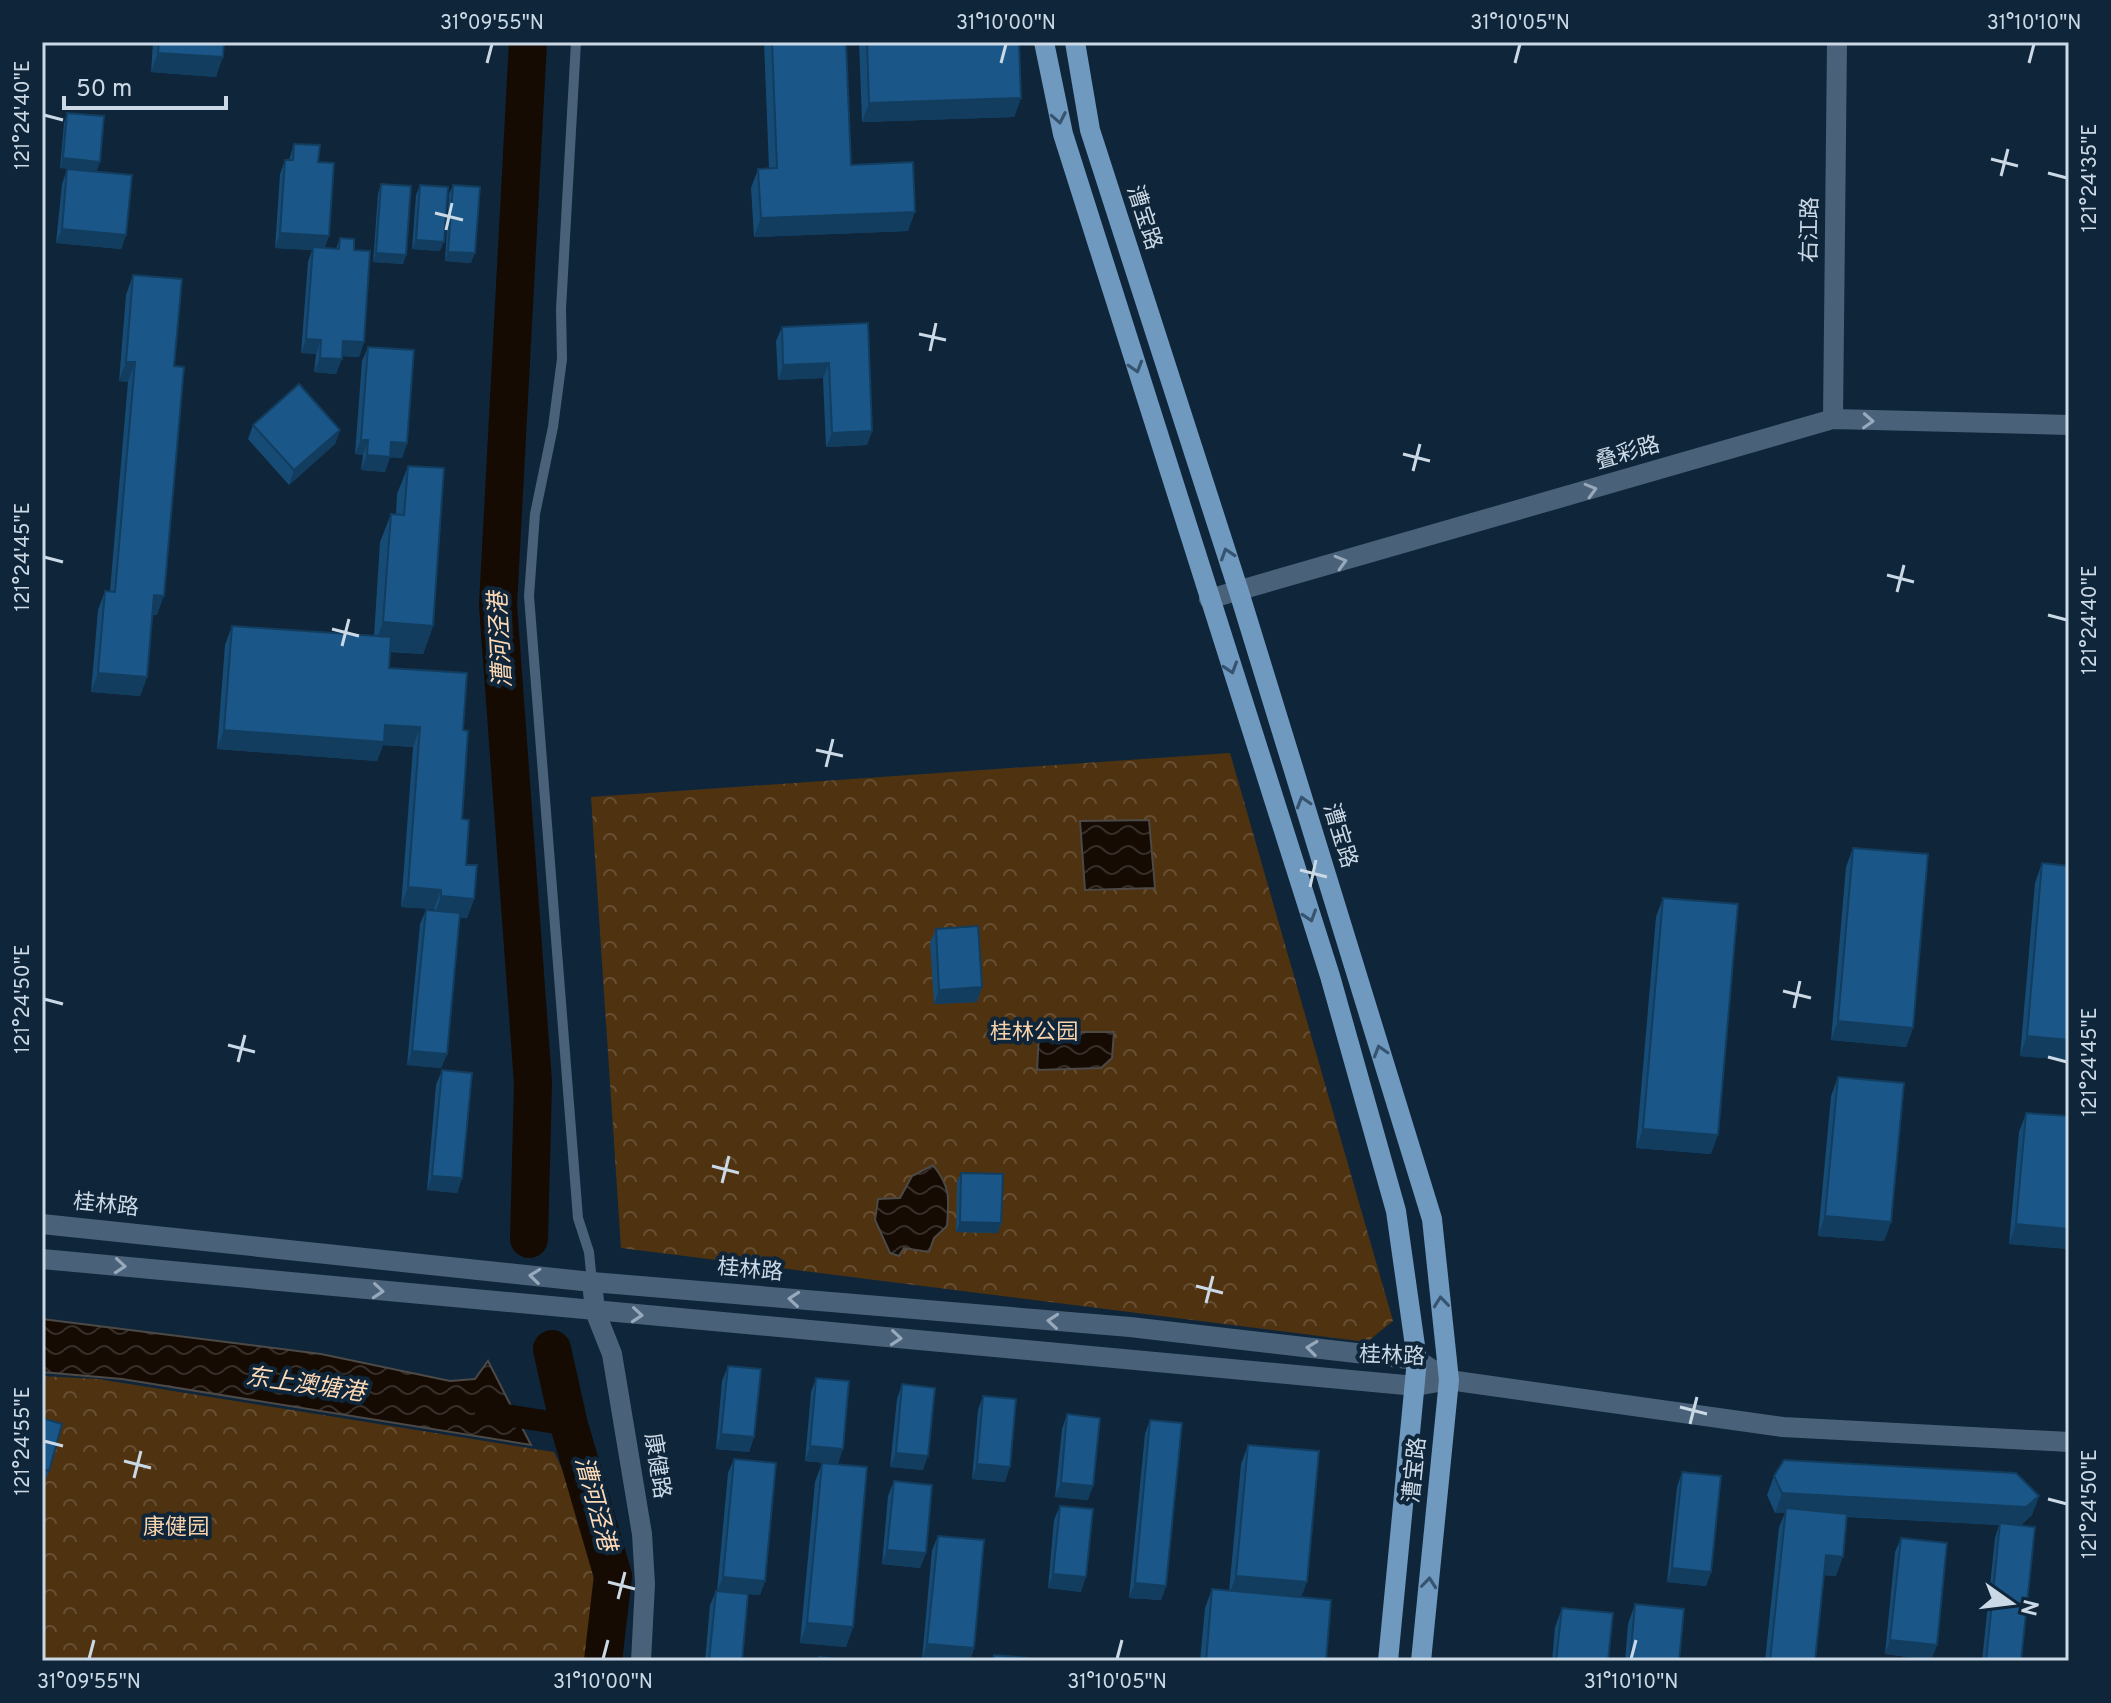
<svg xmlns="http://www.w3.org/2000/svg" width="2111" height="1703" viewBox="0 0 2111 1703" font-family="Overpass,'Noto Sans SC',sans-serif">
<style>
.park{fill:url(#park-crowns)}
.water{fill:url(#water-waves);stroke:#4c4947;stroke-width:2}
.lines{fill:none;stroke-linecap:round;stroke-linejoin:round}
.canal{stroke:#150b03;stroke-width:22}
.river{stroke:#150b03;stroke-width:38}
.lane{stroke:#4a6279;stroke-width:10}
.street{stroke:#4a6279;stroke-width:20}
.secondary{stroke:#4a6279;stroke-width:20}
.primary{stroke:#7099bf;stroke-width:20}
.wall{fill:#164b75}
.shaded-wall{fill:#123d5f}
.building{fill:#1a5788;stroke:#123d5f;stroke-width:2}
.oneway{stroke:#36536f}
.oneway2{stroke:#97a9ba}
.ticks{fill:none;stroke:#cbd9e6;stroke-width:3}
.labels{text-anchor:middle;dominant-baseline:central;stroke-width:8;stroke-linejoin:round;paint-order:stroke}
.street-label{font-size:22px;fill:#cbd9e6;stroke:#0f2539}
.park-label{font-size:22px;fill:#f6d2ad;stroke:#0f2539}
.water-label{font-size:24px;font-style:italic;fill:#fed9b5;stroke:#0f2539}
.neatline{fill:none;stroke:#cbd9e6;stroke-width:3}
.ticks-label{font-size:20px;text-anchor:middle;fill:#cbd9e6}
</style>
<defs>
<pattern id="park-crowns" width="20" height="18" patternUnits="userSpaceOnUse" patternTransform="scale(2)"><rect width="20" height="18" fill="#4f3210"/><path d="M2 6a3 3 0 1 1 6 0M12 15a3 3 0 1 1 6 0" fill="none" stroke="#674f33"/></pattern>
<pattern id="water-waves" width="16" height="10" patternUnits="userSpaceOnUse" patternTransform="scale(2)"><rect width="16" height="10" fill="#150b03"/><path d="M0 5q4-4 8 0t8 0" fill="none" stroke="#362e28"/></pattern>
</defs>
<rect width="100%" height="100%" fill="#0f2539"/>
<g class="park">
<path d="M1230,753L1393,1321L1367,1342L621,1248L591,797Z"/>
<path d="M42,1376L98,1379L554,1452L613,1576L603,1661H42Z"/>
</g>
<g class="water">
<path d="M1149,820L1155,888L1085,890L1080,821Z"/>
<path d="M1081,1032H1114L1112,1058L1101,1068L1037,1070L1039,1034L1057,1042L1079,1041Z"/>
<path d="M933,1165C951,1188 949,1198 947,1226L934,1238L929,1252L904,1248L899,1256L890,1253L875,1220L878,1199L900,1198L912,1176Z"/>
<path d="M42,1319L321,1354L450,1381L475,1379L488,1361L531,1445L122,1379L42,1372Z"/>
</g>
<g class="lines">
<path class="canal" d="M486,1412L569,1425"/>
<g class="river">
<path d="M528,42L498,605L533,1083L529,1239"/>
<path d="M552,1349L569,1425L613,1576L603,1661"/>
</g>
<path class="lane" d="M576,42L561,309L562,359L553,427L535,514L529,596L578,1218L589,1252L592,1282"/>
<g class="street">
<path d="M1833,419L1837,42"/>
<path d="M1209,599L1833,419L2069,425"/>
<path d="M592,1282L595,1311L612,1354L642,1534L645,1584L641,1661"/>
</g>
<g class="secondary">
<path d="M42,1224L592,1282L1130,1327L1417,1360L1449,1380"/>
<path d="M42,1259L1416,1386L1449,1380L1783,1427L2069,1442"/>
</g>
<g class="primary">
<path d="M1044,42L1063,134L1330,976L1396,1211L1417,1360L1388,1661"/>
<path d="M1075,42L1090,130L1239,592L1432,1219L1449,1380L1421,1661"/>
</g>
</g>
<g class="wall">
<path d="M153,42H224L216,77L151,72Z"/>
<path d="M764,42H846L851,165L908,231L754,237L751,188L758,169H769Z"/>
<path d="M859,42H1019L1021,98L1014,117L862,122Z"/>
<path d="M67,113L97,171L60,168L64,123Z"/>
<path d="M294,144L318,162L325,248L336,249L340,238L354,250L364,342L359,357L342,356L336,374L314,372L316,354L301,353L308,262L312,250L275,248L280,174L285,160H289Z"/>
<path d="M67,169L126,235L121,249L56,243L62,184Z"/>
<path d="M381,184L406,255L403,264L373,262L378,194Z"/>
<path d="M420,185L440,251L412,249L416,195Z"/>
<path d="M453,185L471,263L445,261L449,194Z"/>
<path d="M133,275L174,366L157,615H152L147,677L140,696L91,692L98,610L105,591H110L128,382L119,381L126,295Z"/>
<path d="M868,323L872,431L867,445L826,447L823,378L778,380L776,341L782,327Z"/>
<path d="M368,347L407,443L402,458L390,457L385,472L361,470L363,455L355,454L362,361Z"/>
<path d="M253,425L340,430L335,444L289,485L248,439Z"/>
<path d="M408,466L433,626L423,654L390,652L389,668L463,730L462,819L466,865L474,899L467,918L459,917L447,1054L441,1068L407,1065L420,924L426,910L434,911V909L401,907L413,747L383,745L377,761L217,749L225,645L232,626L374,636L380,542L391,514H396L397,494Z"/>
<path d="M1853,848L1913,1028L1906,1047L1831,1040L1846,867Z"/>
<path d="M2042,863L2069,866V1060L2020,1056L2035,883Z"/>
<path d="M1663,898L1711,1154L1636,1148L1656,917Z"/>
<path d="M936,929L982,987L977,1002L934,1004L930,943Z"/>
<path d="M442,1070L462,1178L457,1193L427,1190L436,1085Z"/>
<path d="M1838,1077L1891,1222L1884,1241L1818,1236L1831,1096Z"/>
<path d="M2026,1113L2069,1116V1249L2009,1244L2019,1132Z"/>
<path d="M961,1173L1001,1223L998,1233L956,1232L957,1182Z"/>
<path d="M728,1366L754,1437L749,1452L716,1449L722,1381Z"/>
<path d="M816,1378L838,1464L805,1461L811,1392Z"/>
<path d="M902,1384L923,1470L890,1467L897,1399Z"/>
<path d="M983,1396L1005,1482L972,1479L978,1410Z"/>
<path d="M1067,1414L1088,1500L1055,1497L1062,1429Z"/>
<path d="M42,1418L49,1471L45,1481L42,1480Z"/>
<path d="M1150,1420L1166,1586L1161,1600L1129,1598L1145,1434Z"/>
<path d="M1248,1445L1302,1597L1326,1661H1200L1205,1608L1212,1589L1229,1591L1241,1464Z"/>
<path d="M734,1459L765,1581L760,1595L748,1594L742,1661H705L710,1605L716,1591H717L728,1473Z"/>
<path d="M822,1463L853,1627L846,1647L800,1643L815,1482Z"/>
<path d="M1682,1472L1711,1572L1706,1586L1667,1582L1677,1487Z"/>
<path d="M1774,1476L2039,1496L2032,1515L2021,1525V1661H1982L1995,1538L1999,1525L1847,1517L1836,1576L1824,1575L1815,1661H1765L1779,1527L1785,1513H1775L1767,1495Z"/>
<path d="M894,1481L926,1553L920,1568L882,1564L888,1496Z"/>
<path d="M1060,1506L1081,1592L1048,1588L1054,1520Z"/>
<path d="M938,1536L974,1648L970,1661H948L922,1659L932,1550Z"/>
<path d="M1901,1538L1937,1645L1931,1660L1885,1654L1895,1552Z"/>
<path d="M1635,1604L1679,1661H1625L1628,1624Z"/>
<path d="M1562,1608L1608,1661H1552L1555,1627Z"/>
</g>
<g class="shaded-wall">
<path d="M158,53L223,57L216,77L151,72Z"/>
<path d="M1021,98L1014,117L862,122L869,103Z"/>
<path d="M63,158L100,162L97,171L60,168Z"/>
<path d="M915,212L908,231L754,237L761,218Z"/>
<path d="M62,229L126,235L121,249L56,243Z"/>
<path d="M280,233L329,236L324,251L275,248Z"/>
<path d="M416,240L444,242L440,251L412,249Z"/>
<path d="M448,252L475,253L471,263L445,261Z"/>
<path d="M376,253L406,255L403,264L373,262Z"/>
<path d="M306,339L321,340L316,354L301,353Z"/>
<path d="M343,341L364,342L359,357L338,356Z"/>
<path d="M320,358L342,359L336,374L314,372Z"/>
<path d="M126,362H135L128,382L119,381Z"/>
<path d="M829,363L823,378L778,380L783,365Z"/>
<path d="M340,430L335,444L289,485L294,470Z"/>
<path d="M872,431L867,445L826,447L832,433Z"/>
<path d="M361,440H368L363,455L355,454Z"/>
<path d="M391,442L407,443L402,458L386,457Z"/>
<path d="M367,455L390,457L385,472L361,470Z"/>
<path d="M154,595L164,596L157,615L147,614Z"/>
<path d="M383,622L433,626L423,654L373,650Z"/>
<path d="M98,673L147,677L140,696L91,692Z"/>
<path d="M385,725L420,727L413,747L383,745L377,761L217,749L224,730Z"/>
<path d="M408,887L441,890L434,909L401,907Z"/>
<path d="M441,896L474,899L467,918L434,916Z"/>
<path d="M982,987L977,1002L934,1004L939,990Z"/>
<path d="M1838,1021L1913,1028L1906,1047L1831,1040Z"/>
<path d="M2027,1036L2069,1040V1060L2020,1056Z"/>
<path d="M412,1051L447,1054L441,1068L407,1065Z"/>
<path d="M1643,1129L1718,1135L1711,1154L1636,1148Z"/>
<path d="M432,1176L462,1178L457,1193L427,1190Z"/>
<path d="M1825,1216L1891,1222L1884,1241L1818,1236Z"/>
<path d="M960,1222L1001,1223L998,1233L956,1232Z"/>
<path d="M2016,1224L2069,1229V1249L2009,1244Z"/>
<path d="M721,1434L754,1437L749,1452L716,1449Z"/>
<path d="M810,1446L843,1449L838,1464L805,1461Z"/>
<path d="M896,1453L928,1456L923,1470L890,1467Z"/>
<path d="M977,1464L1010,1467L1005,1482L972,1479Z"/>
<path d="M1061,1483L1093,1486L1088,1500L1055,1497Z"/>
<path d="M1782,1493L2039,1496L2032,1515L2019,1526L1786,1513V1508L1785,1513H1775Z"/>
<path d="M887,1550L926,1553L920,1568L882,1564Z"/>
<path d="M1826,1555L1843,1557L1836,1576L1819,1575Z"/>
<path d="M1672,1568L1711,1572L1706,1586L1667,1582Z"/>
<path d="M1053,1574L1086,1577L1081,1592L1048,1588Z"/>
<path d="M1236,1576L1307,1582L1300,1601L1229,1595Z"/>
<path d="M723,1577L765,1581L760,1595L717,1591Z"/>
<path d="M1135,1583L1166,1586L1161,1600L1129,1598Z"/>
<path d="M807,1623L853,1627L846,1647L800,1643Z"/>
<path d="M1890,1640L1937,1645L1931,1660L1885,1654Z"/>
<path d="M927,1644L974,1648L970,1661H948L922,1659Z"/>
</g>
<g class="building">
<path d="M159,42H224L223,57L158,53Z"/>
<path d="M772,42H846L851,165L913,162L915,212L761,218L758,169L777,168Z"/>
<path d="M867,42H1019L1021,98L869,103Z"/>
<path d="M67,113L104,116L100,162L63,158Z"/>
<path d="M294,144L320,145L318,162L334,163L329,236L280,233L285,160H293Z"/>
<path d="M67,169L132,175L126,235L62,229Z"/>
<path d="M381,184L411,186L406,255L376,253Z"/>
<path d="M420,185L448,187L444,242L416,240Z"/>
<path d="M453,185L480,187L475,253L448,252Z"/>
<path d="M340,238L354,239V250L370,251L364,342L343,341L342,359L320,358L321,340L306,339L313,247L339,249Z"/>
<path d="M133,275L182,279L174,366L184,367L164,596L154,595L147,677L98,673L105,591L115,592L135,362H126Z"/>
<path d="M868,323L872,431L832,433L829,363L783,365L782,327Z"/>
<path d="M368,347L414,350L407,443L391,442L390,457L367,455L368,440H361Z"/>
<path d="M299,384L340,430L294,470L253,425Z"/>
<path d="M408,466L444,468L433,626L383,622L391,514L404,515Z"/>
<path d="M232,626L391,637L389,668L467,673L463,730L468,731L462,819L469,820L466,865H477L474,899L441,896V890L408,887L420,727L385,725L384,742L224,730Z"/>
<path d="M1853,848L1928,854L1913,1028L1838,1021Z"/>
<path d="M2042,863L2069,866V1040L2027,1036Z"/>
<path d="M1663,898L1738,904L1718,1135L1643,1129Z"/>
<path d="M426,910L460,913L447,1054L412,1051Z"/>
<path d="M978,926L982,987L939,990L936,929Z"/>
<path d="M442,1070L472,1073L462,1178L432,1176Z"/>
<path d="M1838,1077L1904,1083L1891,1222L1825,1216Z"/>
<path d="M2026,1113L2069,1116V1229L2016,1224Z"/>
<path d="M961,1173L1003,1174L1001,1223L960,1222Z"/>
<path d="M728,1366L761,1369L754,1437L721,1434Z"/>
<path d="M816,1378L849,1381L843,1449L810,1446Z"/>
<path d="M902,1384L935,1388L928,1456L896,1453Z"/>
<path d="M983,1396L1016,1399L1010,1467L977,1464Z"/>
<path d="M1067,1414L1100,1418L1093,1486L1061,1483Z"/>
<path d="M42,1418L62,1424L49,1471L42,1469Z"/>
<path d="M1150,1420L1182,1423L1166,1586L1135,1583Z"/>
<path d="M1248,1445L1319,1451L1307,1582L1236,1576Z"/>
<path d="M734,1459L776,1463L765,1581L723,1577Z"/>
<path d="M1784,1460L2016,1473L2039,1496L2026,1507L1782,1493L1774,1476Z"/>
<path d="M822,1463L867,1467L853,1627L807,1623Z"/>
<path d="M1682,1472L1721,1476L1711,1572L1672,1568Z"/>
<path d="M894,1481L932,1485L926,1553L887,1550Z"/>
<path d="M1060,1506L1093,1509L1086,1577L1053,1574Z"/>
<path d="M1786,1508L1847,1514L1843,1557L1826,1555L1815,1661H1770Z"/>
<path d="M2000,1523L2035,1527L2021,1661H1986Z"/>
<path d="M938,1536L984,1540L974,1648L927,1644Z"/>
<path d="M1901,1538L1947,1543L1937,1645L1890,1640Z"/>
<path d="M1212,1589L1331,1600L1326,1661H1206Z"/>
<path d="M716,1591L748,1594L742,1661H709Z"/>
<path d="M1635,1604L1684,1609L1679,1661H1630Z"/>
<path d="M1562,1608L1613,1613L1608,1661H1556Z"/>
<path d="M994,1655L1028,1658V1661H993Z"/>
<path d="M819,1657L856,1661H819Z"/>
</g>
<defs><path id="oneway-chevron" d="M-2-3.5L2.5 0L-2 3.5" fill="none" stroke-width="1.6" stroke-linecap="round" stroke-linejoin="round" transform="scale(2)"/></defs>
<g class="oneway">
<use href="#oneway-chevron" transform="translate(1059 118) rotate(79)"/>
<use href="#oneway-chevron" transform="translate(1136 367) rotate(73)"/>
<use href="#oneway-chevron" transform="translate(1227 554) rotate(-108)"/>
<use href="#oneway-chevron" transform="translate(1231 668) rotate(72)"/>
<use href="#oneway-chevron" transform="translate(1303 802) rotate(-107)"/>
<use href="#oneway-chevron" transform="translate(1310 916) rotate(72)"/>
<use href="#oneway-chevron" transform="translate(1380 1051) rotate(-107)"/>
<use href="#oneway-chevron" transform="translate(1441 1302) rotate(-96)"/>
<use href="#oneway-chevron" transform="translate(1429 1583) rotate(-84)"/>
</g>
<g class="oneway2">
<use href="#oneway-chevron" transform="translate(1868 421) rotate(3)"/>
<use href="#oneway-chevron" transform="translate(1591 490) rotate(-16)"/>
<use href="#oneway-chevron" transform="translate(1341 562) rotate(-16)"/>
<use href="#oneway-chevron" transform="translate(120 1266) rotate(5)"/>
<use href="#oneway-chevron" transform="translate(535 1276) rotate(-174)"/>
<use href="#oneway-chevron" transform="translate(378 1291) rotate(5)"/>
<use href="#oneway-chevron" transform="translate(794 1299) rotate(-175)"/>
<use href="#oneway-chevron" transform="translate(637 1315) rotate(5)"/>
<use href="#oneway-chevron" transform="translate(1053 1321) rotate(-175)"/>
<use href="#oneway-chevron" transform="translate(896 1338) rotate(5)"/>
<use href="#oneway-chevron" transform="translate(1312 1348) rotate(-173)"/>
</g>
<path class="ticks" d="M487,63L492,44M1001,63L1006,44M1515,63L1520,44M2029,63L2034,44M44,115L63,120M1991,159L2018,166M2048,173L2067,178M2001,176L2008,149M435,213L463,220M446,230L452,203M919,334L946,340M930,351L936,323M1403,454L1430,461M1413,471L1420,444M44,557L63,562M1887,575L1914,582M1897,592L1904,565M2048,615L2067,620M332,629L359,636M342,646L349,619M816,750L843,756M826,767L833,739M1300,870L1327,877M1310,887L1316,860M1783,991L1811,998M44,999L63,1004M1794,1008L1800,981M228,1045L255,1052M2048,1057L2067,1062M238,1062L245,1035M712,1166L739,1173M722,1183L729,1156M1196,1286L1223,1293M1206,1303L1213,1276M1680,1407L1707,1414M1690,1424L1697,1397M44,1441L63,1446M124,1461L151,1468M134,1478L141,1451M2048,1499L2067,1504M608,1582L635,1589M618,1599L625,1572M89,1659L94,1640M603,1659L608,1640M1117,1659L1122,1640M1631,1659L1636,1640"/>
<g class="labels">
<g class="street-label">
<text transform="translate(1143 218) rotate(72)">漕宝路</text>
<text transform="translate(1811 230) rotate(-89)">右江路</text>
<text transform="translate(1628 454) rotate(-16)">叠彩路</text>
<text transform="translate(1339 836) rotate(73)">漕宝路</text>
<text transform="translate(106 1206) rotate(6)">桂林路</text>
<text transform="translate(750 1271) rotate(5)">桂林路</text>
<text transform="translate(1392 1357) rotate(2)">桂林路</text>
<text transform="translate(656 1466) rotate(81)">康健路</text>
<text transform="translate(1416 1470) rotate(-84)">漕宝路</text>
</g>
<g class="park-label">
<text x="1034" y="1033">桂林公园</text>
<text x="176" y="1528">康健园</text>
</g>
<g class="water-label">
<text transform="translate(502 640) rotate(-93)">漕河泾港</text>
<text transform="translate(305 1386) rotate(8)">东上澳塘港</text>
<text transform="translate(594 1504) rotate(75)">漕河泾港</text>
</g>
</g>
<rect width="2111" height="1703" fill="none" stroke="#0f2539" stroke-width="88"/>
<g transform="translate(2011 1603) rotate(104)" stroke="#0f2539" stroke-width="6" paint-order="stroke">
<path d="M0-6L14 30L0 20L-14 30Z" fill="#cbd9e6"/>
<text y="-12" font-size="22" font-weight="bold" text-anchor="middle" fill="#cbd9e6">N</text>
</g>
<path d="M64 96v12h162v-12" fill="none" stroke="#cbd9e6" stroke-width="4"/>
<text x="76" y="96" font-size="24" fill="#cbd9e6" stroke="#0f2539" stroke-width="6" paint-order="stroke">50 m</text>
<rect x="44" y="44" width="2023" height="1615" class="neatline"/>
<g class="ticks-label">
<text x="492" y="29">31°09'55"N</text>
<text x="1006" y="29">31°10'00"N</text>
<text x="1520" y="29">31°10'05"N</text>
<text x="2034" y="29">31°10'10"N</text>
<text transform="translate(22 115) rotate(-90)" y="7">121°24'40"E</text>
<text transform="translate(2089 178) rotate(-90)" y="7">121°24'35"E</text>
<text transform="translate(22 557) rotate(-90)" y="7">121°24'45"E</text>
<text transform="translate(2089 620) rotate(-90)" y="7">121°24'40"E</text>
<text transform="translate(22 999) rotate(-90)" y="7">121°24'50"E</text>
<text transform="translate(2089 1062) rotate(-90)" y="7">121°24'45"E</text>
<text transform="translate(22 1441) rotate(-90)" y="7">121°24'55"E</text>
<text transform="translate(2089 1504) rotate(-90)" y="7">121°24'50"E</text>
<text x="89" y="1688">31°09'55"N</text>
<text x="603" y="1688">31°10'00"N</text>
<text x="1117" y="1688">31°10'05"N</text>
<text x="1631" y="1688">31°10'10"N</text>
</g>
</svg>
